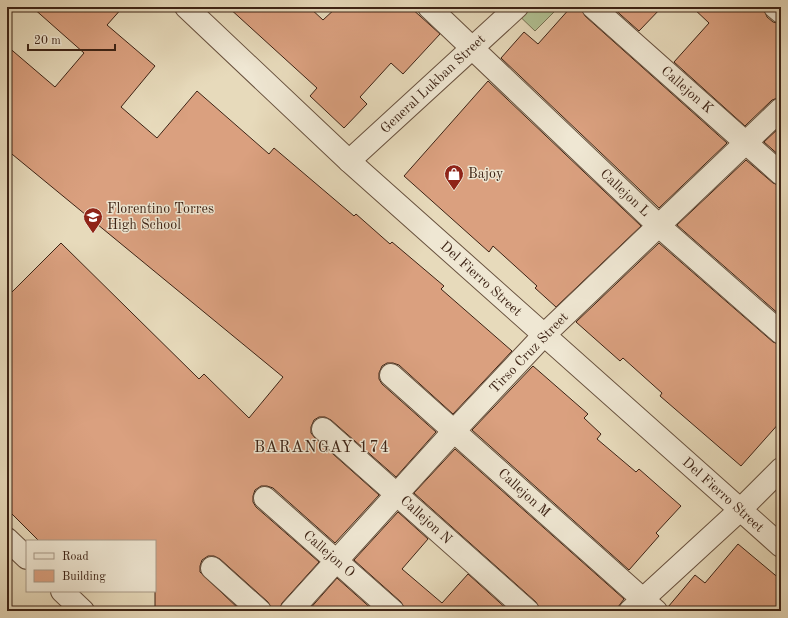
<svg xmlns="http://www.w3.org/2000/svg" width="788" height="618" viewBox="0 0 788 618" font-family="'Old Standard TT',serif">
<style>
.green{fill:#b1c193;stroke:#777254}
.building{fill:#daa07f;stroke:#3d2315}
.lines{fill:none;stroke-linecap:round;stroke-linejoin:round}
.minor-casing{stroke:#68513e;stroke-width:24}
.minor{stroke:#efe7d3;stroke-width:22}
.labels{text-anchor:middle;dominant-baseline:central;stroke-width:3;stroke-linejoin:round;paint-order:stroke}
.street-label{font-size:14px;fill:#3d2315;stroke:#efe7d3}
.poi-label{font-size:14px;fill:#3d2315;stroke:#efe7d3;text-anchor:start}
.quarter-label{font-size:16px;letter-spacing:1px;fill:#3d2315;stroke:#efe7d3}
</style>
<rect width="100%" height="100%" fill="#e7dabb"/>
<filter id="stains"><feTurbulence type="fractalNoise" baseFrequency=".005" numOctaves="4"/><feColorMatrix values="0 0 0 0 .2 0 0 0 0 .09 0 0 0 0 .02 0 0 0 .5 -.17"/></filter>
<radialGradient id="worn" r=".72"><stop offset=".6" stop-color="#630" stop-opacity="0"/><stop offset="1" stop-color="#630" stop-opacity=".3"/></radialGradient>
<path class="green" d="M510,7H559L535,31Z"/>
<g class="building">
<path d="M32,7H123L107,25L155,66L121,107L157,138L197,91L269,154L274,148L354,216L356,214L390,244L392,242L444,286L441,289L512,351L453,414L399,365L393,363H387L382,366L379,373V379L382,384L436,432L396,477L331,420L325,417H319L314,420L311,427V433L315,438L379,495L335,543L273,488L267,486H261L255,490L253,496V502L256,507L319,562L282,603L279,611H272L268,602L220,559L214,556H208L202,560L200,566V572L241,611H155V541H39L7,509V297L61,243L199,379L204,374L249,418L283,377L7,150V46L55,87L84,53Z"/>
<path d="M228,7H309L323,20L337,7H410L440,34L403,74L391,63L360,97L367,104L344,128L310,96L317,88Z"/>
<path d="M571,7H581L585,16L727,143L659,208L501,58L524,32L538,44Z"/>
<path d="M612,7H662L639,31Z"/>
<path d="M692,7H763L767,17L773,22L781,24V97L772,100L745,126L674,62L709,23Z"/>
<path d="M488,81L641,226L556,307L535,288L537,286L493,246L489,252L404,176Z"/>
<path d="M781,126V157L764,142Z"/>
<path d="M746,160L773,183L781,186V316L677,225Z"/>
<path d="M659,243L773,342L781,345V421L741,466L660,396L662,393L623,358L620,361L576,322Z"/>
<path d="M533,366L588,414L584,418L601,434L597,439L636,472L639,469L681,506L656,533L659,536L629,570L472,430Z"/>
<path d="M455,449L624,599L618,607V611H540L536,602L414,493Z"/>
<path d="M398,512L428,539L402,569L442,603L468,574L509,611H405L401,602L354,560Z"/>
<path d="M738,544L781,580V611H668V607L695,575L705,583Z"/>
<path d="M337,578L374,611H308Z"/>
</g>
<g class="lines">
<defs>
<g id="minor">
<path d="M186,7L349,161L781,546"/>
<path d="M429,7L659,226L781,333"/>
<path d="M593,7L781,174"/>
<path d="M775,7L781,12"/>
<path d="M349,161L517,7"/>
<path d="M391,375L656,611"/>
<path d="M323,429L528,611"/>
<path d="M265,498L393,611"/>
<path d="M7,539L27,558"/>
<path d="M212,568L260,611"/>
<path d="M62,591L83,611"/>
<path d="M291,611L454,431L544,335L781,109"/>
<path d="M630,611L740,510L781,469"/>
</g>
</defs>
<use href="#minor" class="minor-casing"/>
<use href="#minor" class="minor"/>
</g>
<defs>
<symbol id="shop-pin" viewBox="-11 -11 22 30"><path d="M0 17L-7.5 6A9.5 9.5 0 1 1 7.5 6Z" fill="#8f2418" stroke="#efe7d3"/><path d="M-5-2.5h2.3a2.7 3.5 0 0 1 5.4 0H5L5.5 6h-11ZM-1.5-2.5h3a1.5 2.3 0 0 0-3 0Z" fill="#fff"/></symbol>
<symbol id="school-pin" viewBox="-11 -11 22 30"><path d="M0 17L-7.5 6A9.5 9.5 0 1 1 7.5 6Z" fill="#8f2418" stroke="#efe7d3"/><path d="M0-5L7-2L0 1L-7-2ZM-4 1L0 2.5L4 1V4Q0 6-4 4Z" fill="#fff"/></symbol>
</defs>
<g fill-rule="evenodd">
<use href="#shop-pin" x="443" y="163" width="22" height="30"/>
<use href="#school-pin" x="82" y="206" width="22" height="30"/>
</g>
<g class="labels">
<g class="street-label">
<text transform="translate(433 84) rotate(-43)">General Lukban Street</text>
<text transform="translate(687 90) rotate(41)">Callejon K</text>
<text transform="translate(625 193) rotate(43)">Callejon L</text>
<text transform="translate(481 279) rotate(42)">Del Fierro Street</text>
<text transform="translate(529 353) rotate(-46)">Tirso Cruz Street</text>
<text transform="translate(524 493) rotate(42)">Callejon M</text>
<text transform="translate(723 495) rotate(42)">Del Fierro Street</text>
<text transform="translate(426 520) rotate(42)">Callejon N</text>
<text transform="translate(329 554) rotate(41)">Callejon O</text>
</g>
<g class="poi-label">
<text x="468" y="174">Bajoy</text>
<text x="107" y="209">Florentino Torres<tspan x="107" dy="16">High School</tspan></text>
</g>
<g class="quarter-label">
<text x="322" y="448">BARANGAY 174</text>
</g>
</g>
<rect width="788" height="618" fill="none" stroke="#e7dabb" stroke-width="24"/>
<rect x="8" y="8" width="772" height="602" fill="none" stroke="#3d2315" stroke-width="2"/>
<rect x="12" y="12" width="764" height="594" fill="none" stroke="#3d2315"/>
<rect x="26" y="540" width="130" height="52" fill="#efe7d3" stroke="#a89987"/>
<rect x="34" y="553" width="20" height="6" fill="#efe7d3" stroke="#a89987"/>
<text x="62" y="560" font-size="12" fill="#3d2315">Road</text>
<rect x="34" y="570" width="20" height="12" fill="#daa07f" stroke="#a89987"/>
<text x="62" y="580" font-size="12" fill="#3d2315">Building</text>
<path d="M28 44v6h87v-6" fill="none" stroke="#3d2315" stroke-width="2"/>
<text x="34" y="44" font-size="12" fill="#3d2315" stroke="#efe7d3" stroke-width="3" paint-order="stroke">20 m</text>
<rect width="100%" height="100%" filter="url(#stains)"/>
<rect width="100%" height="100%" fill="url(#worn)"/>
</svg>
